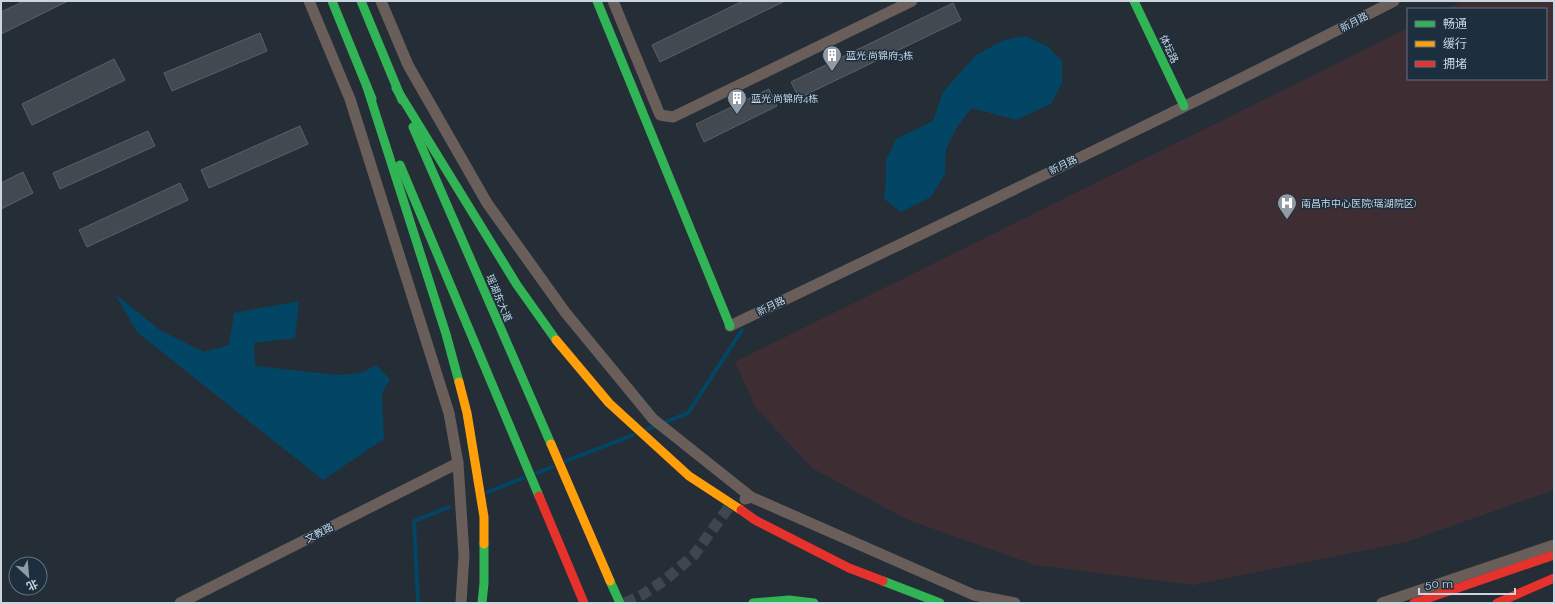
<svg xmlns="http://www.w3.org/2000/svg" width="1555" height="604" viewBox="0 0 1555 604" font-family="Raleway,'Noto Sans SC',sans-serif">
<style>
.medical{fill:#3e2e33}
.water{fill:#034564}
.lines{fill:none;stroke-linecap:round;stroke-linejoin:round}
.stream{stroke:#034564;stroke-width:4}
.building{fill:#424950;stroke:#596168}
.street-tunnel{stroke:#3e474f;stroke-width:11;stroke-dasharray:11 5.5;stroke-linecap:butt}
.street{stroke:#695e59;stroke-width:11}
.fast{stroke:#30b455;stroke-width:9}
.slow{stroke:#ff9f0a;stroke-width:9}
.jam{stroke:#e5322d;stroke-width:9}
.fast-bridge{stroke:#30b455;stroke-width:9}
.slow-bridge{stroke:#ff9f0a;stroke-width:9}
.labels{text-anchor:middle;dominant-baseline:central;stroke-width:3;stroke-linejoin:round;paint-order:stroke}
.street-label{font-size:10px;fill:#cad6df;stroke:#1d2f3e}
.poi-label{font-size:10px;fill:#cad6df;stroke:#1d2f3e;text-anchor:start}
</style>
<rect width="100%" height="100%" fill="#252e36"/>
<path class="medical" d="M1462,1H1554V490L1406,542L1193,585L1035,565L906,519L812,468L756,408L735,362L1408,28V79H1546V9H1446Z"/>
<g class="water">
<path d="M1025,36L1047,46L1062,61V83L1051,104L1016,120L972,108L957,127L946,149L945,174L931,197L901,212L884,199L886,180V160L896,139L933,121L943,92L976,55L1004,40Z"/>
<path d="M115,294L160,330L204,352L229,345L234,313L299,301L295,338L254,343L255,366L337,375L361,373L376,365L390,379L382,393L384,439L323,480L137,332Z"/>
</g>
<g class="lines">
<g class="stream">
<path d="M648,429L688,413L742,330"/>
<path d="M566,461L633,435"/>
<path d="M537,473L552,467"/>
<path d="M488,492L523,478"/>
<path d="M418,603L414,521L449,507"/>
</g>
</g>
<g class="building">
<path d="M24,1H68L1,34V12Z"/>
<path d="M743,1H785L660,62L652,45Z"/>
<path d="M953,3L961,20L799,98L791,82Z"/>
<path d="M260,33L267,51L172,91L164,73Z"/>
<path d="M114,59L125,80L32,125L22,104Z"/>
<path d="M769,89L777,106L704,142L696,124Z"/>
<path d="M300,126L308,144L209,188L201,170Z"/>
<path d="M148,131L155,146L60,189L53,173Z"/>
<path d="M23,172L33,193L1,209V183Z"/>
<path d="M180,183L188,200L87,247L79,230Z"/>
</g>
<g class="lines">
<path class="street-tunnel" d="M625,603L642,595L665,580L694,555L731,504"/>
<g class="street">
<path d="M309,1L350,99L449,413L458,463L464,555L461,603"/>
<path d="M381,1L408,65L487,203L565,312L653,419L751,497"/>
<path d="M613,1L660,115L673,117L912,1"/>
<path d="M730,326C952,219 1175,114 1394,1"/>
<path d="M745,499L751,497L974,595L1015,603"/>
<path d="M180,603L458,463"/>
<path d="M1382,603L1554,545"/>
</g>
<g class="fast">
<path d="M332,1L372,99"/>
<path d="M361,1L402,100"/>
<path d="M597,1L730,326"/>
<path d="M1134,1L1184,106"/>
<path d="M396,88L517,285L556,340"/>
<path d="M413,127L551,444"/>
<path d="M400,165L539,496"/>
<path d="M610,581L620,603"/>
<path d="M883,581L940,603"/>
<path d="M753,603L789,600L814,603"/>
</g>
<g class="slow">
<path d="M556,340L609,403L689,476L741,510"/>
<path d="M551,444L610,581"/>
</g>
<g class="jam">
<path d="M539,496L584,603"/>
<path d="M741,510L755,520L849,568L883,581"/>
<path d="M1414,603L1554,555"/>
<path d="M1497,603L1554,578"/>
</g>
<g class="fast-bridge">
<path d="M367,87L446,334L459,382"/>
<path d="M482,603L484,583V544"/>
</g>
<path class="slow-bridge" d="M459,382L467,413L484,517V544"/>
</g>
<defs>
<symbol id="building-pin" viewBox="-11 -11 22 30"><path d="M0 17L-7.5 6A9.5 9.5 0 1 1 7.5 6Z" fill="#909ba4" stroke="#1d2f3e"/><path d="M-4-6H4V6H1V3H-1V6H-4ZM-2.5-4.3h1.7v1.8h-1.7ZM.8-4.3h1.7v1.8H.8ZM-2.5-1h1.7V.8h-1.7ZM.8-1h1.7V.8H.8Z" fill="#fff"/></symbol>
<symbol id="hospital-pin" viewBox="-11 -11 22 30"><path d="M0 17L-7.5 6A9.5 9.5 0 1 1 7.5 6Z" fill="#909ba4" stroke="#1d2f3e"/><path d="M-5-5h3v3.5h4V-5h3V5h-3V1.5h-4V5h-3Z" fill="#fff"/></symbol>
</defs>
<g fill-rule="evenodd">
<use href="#building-pin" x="821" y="44" width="22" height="30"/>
<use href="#building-pin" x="726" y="87" width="22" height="30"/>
<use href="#hospital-pin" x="1276" y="192" width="22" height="30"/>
</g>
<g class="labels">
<g class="street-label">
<text transform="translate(1354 22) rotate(-27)">新月路</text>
<text transform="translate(1169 49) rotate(65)">体坛路</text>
<text transform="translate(1063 165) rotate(-26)">新月路</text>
<text transform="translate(499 298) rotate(67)">瑶湖东大道</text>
<text transform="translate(771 306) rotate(-26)">新月路</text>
<text transform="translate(319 533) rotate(-27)">文教路</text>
</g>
<g class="poi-label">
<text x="846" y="55">蓝光·尚锦府3栋</text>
<text x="751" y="98">蓝光·尚锦府4栋</text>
<text x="1301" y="203">南昌市中心医院(瑶湖院区)</text>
</g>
</g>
<rect width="1555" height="604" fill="none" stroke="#cad6df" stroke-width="4"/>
<rect x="1407" y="8" width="140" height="72" fill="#1d2f3e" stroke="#62727e"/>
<rect x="1415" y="21" width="20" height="6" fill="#30b455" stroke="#62727e"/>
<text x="1443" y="28" font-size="12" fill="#cad6df">畅通</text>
<rect x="1415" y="41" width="20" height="6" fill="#ff9f0a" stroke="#62727e"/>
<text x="1443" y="48" font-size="12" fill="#cad6df">缓行</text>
<rect x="1415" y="61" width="20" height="6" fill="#e5322d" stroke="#62727e"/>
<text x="1443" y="68" font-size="12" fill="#cad6df">拥堵</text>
<g transform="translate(28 576) rotate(154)"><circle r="19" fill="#1d2f3e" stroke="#62727e"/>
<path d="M0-3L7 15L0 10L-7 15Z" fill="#909ba4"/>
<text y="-6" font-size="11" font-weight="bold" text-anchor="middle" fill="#cad6df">北</text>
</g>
<path d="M1419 588v6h96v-6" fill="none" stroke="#cad6df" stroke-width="2"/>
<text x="1425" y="588" font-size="12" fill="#cad6df" stroke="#1d2f3e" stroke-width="3" paint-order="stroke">50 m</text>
</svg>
